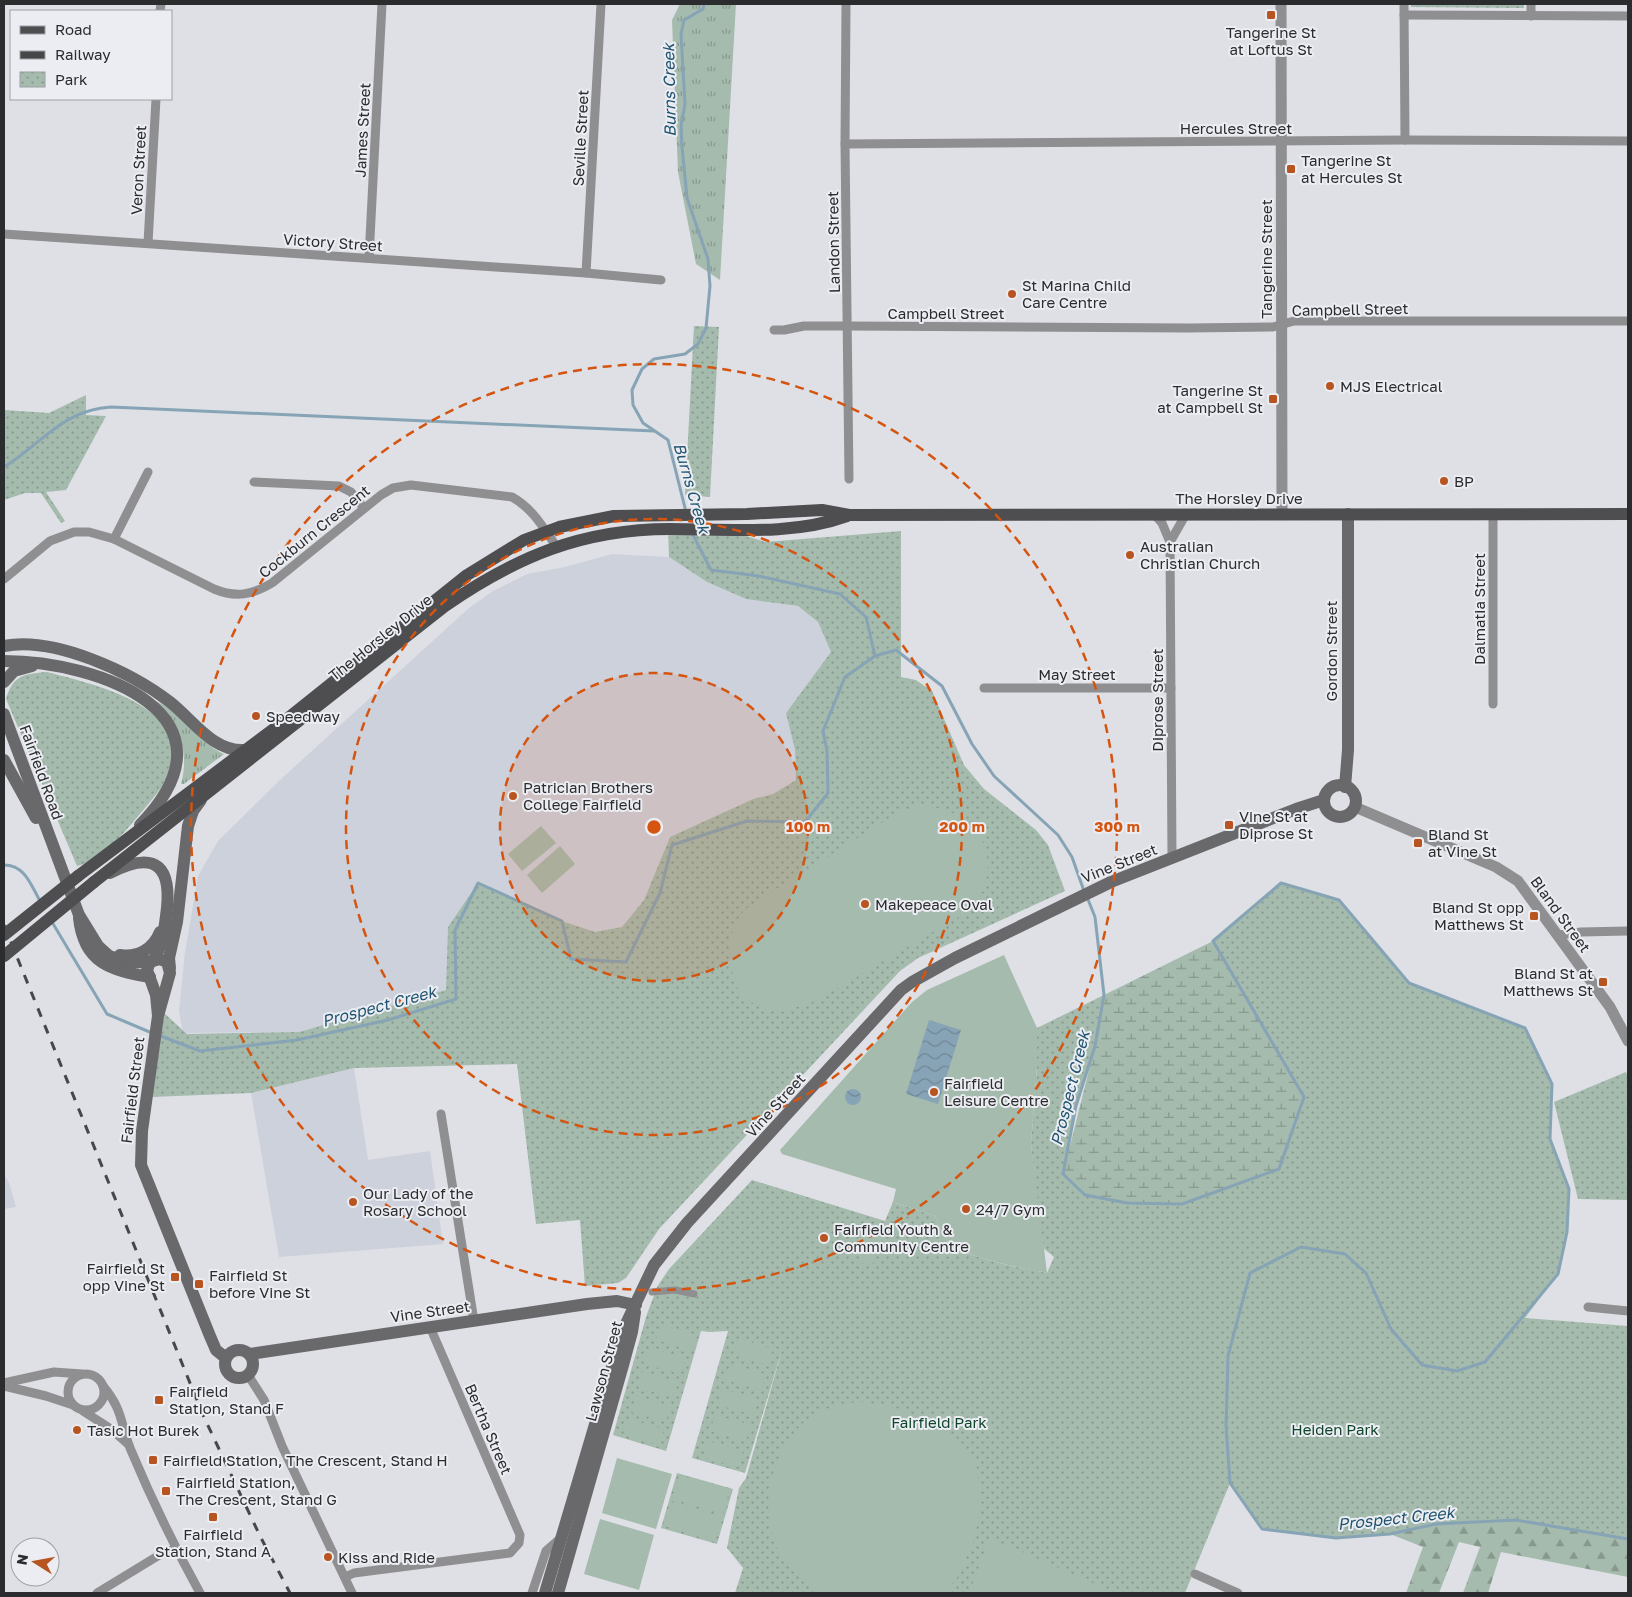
<svg xmlns="http://www.w3.org/2000/svg" width="1632" height="1597" viewBox="0 0 1632 1597" font-family="'Golos Text',sans-serif">
<style>
.built{fill:#ccd1dc}
.grass{fill:url(#grass-tufts)}
.forest{fill:url(#forest-firs)}
.wetland{fill:url(#wetland-marsh)}
.park{fill:url(#park-dots)}
.pitch{fill:#a5bbad}
.water{fill:url(#water-waves)}
.lines{fill:none;stroke-linecap:round;stroke-linejoin:round}
.stream{stroke:#87a4b6;stroke-width:3}
.pedestrian{stroke:#8f8f91;stroke-width:7}
.minor{stroke:#8f8f91;stroke-width:9}
.tertiary{stroke:#8f8f91;stroke-width:11}
.secondary{stroke:#69696c;stroke-width:12}
.primary{stroke:#4e4e51;stroke-width:12}
.rail{stroke:#464749;stroke-width:3;stroke-dasharray:9 9;stroke-linecap:butt}
.primary-bridge{stroke:#4e4e51;stroke-width:12}
.ring{fill:none;stroke:#d5540f;stroke-width:2.5;stroke-dasharray:9 6}
.poi-dot{fill:#b8541f;stroke:#ebedf2;stroke-width:2}
.labels{text-anchor:middle;dominant-baseline:central;stroke-width:4;stroke-linejoin:round;paint-order:stroke}
.poi-label{font-size:15px;fill:#2b2c2e;stroke:#ebedf2;text-anchor:start}
.street-label{font-size:15px;fill:#2b2c2e;stroke:#ebedf2}
.park-label{font-size:15px;fill:#0f452b;stroke:#ebedf2}
.water-label{font-size:16px;font-style:italic;fill:#1f536f;stroke:#ebedf2}
.centre{fill:#d5540f;stroke:#ebedf2;stroke-width:2.5}
.ring-label{font-size:15px;text-anchor:middle;font-weight:bold;fill:#d5540f;stroke:#ebedf2;stroke-width:4;stroke-linejoin:round;paint-order:stroke}
</style>
<defs>
<pattern id="grass-tufts" width="24" height="20" patternUnits="userSpaceOnUse" patternTransform="scale(1.25)"><rect width="24" height="20" fill="#a5bbad"/><path d="M3 7l-1-3M5 7V3M7 7l1-3M15 17l-1-3M17 17v-4M19 17l1-3" fill="none" stroke="#87988d"/></pattern>
<pattern id="forest-firs" width="22" height="20" patternUnits="userSpaceOnUse" patternTransform="scale(1.25)"><rect width="22" height="20" fill="#a5bbad"/><path d="M5 1l3.5 6h-7zM16 11l3.5 6h-7z" fill="#87988d"/></pattern>
<pattern id="wetland-marsh" width="20" height="14" patternUnits="userSpaceOnUse" patternTransform="scale(1.25)"><rect width="20" height="14" fill="#a5bbad"/><path d="M1 5h8M5 5V1M11 12h8M15 12V8" fill="none" stroke="#87988d"/></pattern>
<pattern id="park-dots" width="8" height="8" patternUnits="userSpaceOnUse" patternTransform="scale(1.25)"><rect width="8" height="8" fill="#a5bbad"/><path d="M2 2h.1M6 6h.1" fill="none" stroke="#87988d" stroke-width="1.8" stroke-linecap="round"/></pattern>
<pattern id="water-waves" width="16" height="10" patternUnits="userSpaceOnUse" patternTransform="scale(1.25)"><rect width="16" height="10" fill="#87a4b6"/><path d="M0 5q4-4 8 0t8 0" fill="none" stroke="#6f8694"/></pattern>
</defs>
<rect width="100%" height="100%" fill="#dee0e5"/>
<g class="built">
<path d="M612,554L669,557L707,582L746,599L798,606L818,622L831,652L786,713L795,750L796,780L773,794L753,799L670,837L644,900L622,927L595,933L562,921L448,927L447,990L299,1032L183,1033L179,1011L185,952L198,876L218,841L280,780L469,608L493,591L527,574L565,567Z"/>
<path d="M354,1068L368,1160L430,1151L443,1244L279,1257L251,1093Z"/>
<path d="M4,1174L9,1183L16,1207L4,1209Z"/>
</g>
<g class="grass">
<path d="M680,4H736L720,280L696,264L678,172L672,20Z"/>
<path d="M155,701C181,710 198,743 224,754L184,784H181C190,750 179,725 155,701Z"/>
</g>
<path class="forest" d="M1516,1520L1628,1539V1577L1501,1552L1488,1593H1463L1480,1547L1459,1542L1439,1593H1406L1423,1547L1390,1534L1436,1524Z"/>
<path class="wetland" d="M1213,941L1304,1097L1279,1169L1182,1204L1127,1203L1085,1195L1063,1174L1095,1046L1104,995Z"/>
<g class="park">
<path d="M1411,4H1524V8L1411,7Z"/>
<path d="M694,326L719,327L710,497L685,495Z"/>
<path d="M86,395V415L106,416L66,490L46,492L65,521L61,523L41,493H25L4,500V410L49,413Z"/>
<path d="M668,529L726,530L766,542L901,531V677L916,680L932,691L964,765L984,789L1036,830L1048,845L1065,891L918,958L900,971L659,1229L626,1278L618,1283L585,1286L580,1220L536,1224L517,1064L354,1068L251,1093L151,1097L163,1012L187,1034L299,1032L446,990L448,927L478,883L562,921L595,932L622,927L644,900L670,837L753,799L773,794L796,780L795,750L786,713L831,652L818,622L798,606L746,599L707,582L669,557Z"/>
<path d="M47,672C88,683 182,702 172,762C169,782 151,801 138,816C121,836 103,860 77,866L6,699C13,675 24,674 47,672Z"/>
<path d="M1281,883L1339,900L1409,983L1525,1028L1552,1084L1550,1139L1569,1189L1567,1232L1558,1274L1525,1318L1628,1326V1539L1516,1520L1436,1524L1390,1534L1336,1538L1262,1529L1230,1483L1185,1593H735L743,1568L727,1548L739,1488L746,1478L783,1346L745,1473L692,1458L728,1331L709,1332L701,1331L666,1451L613,1435L646,1317L657,1287L669,1269L752,1180L885,1221L893,1202L935,1216C939,1226 942,1236 950,1243C969,1259 1022,1268 1047,1273L1054,1257L1042,1247L1031,1144L1037,1067V1028L1104,995L1095,1046L1076,1106L1063,1174L1085,1195L1127,1203L1182,1204L1279,1169L1304,1097L1213,941Z"/>
<path d="M1626,1072L1628,1078V1200L1578,1199L1554,1102Z"/>
<path d="M677,1473L733,1489L717,1544L661,1528Z"/>
</g>
<g class="pitch">
<path d="M916,806C976,804 1010,860 972,909L816,1001L781,1012L765,1010L741,996C729,971 723,939 741,915C745,908 755,903 762,898L897,813Z"/>
<path d="M541,826L556,843L522,871L508,854Z"/>
<path d="M560,846L575,864L542,893L527,875Z"/>
<path d="M1004,955L1037,1028V1067L1031,1144L1047,1273C1023,1268 969,1259 950,1243C942,1236 939,1226 935,1216L893,1202L896,1189L782,1154L780,1150L912,1002L927,990Z"/>
<path d="M869,1227L883,1231L872,1266L858,1262Z"/>
<path d="M661,1324L697,1335L692,1351L656,1340Z"/>
<path d="M738,1338L773,1349L768,1365L733,1354Z"/>
<path d="M649,1348L685,1358L680,1374L644,1364Z"/>
<path d="M730,1364L766,1374L761,1390L725,1380Z"/>
<path d="M642,1371L678,1382L673,1398L638,1387Z"/>
<path d="M722,1389L758,1399L753,1415L718,1405Z"/>
<path d="M636,1396L671,1406L666,1422L631,1412Z"/>
<path d="M864,1402L896,1408L942,1425L955,1436L976,1463L982,1501L974,1541L957,1578L945,1593C916,1593 887,1593 857,1593C847,1593 833,1596 823,1593C816,1591 809,1585 804,1581C754,1544 760,1466 801,1425C818,1408 841,1403 864,1402Z"/>
<path d="M715,1415L751,1425L746,1441L710,1431Z"/>
<path d="M629,1419L664,1429L659,1445L624,1435Z"/>
<path d="M708,1441L743,1451L738,1467L703,1457Z"/>
<path d="M617,1458L672,1474L656,1529L602,1513Z"/>
<path d="M679,1475L730,1489L723,1514L672,1499Z"/>
<path d="M671,1502L722,1517L715,1541L664,1526Z"/>
<path d="M600,1519L654,1535L639,1590L584,1574Z"/>
<path d="M990,1538L1116,1593H969Z"/>
</g>
<g class="water">
<path d="M929,1020L961,1030L938,1104L906,1094Z"/>
<circle cx="853" cy="1097" r="8"/>
</g>
<g class="lines">
<g class="stream">
<path d="M4,467C42,444 62,410 111,407L654,431"/>
<path d="M686,512L668,440L643,423L633,405L632,390L642,369L654,359L685,354L698,344L706,328L710,286L708,259L687,198L682,147L681,126L685,104L681,34L684,20L703,9L704,4"/>
<path d="M692,533L711,570L759,576L840,594L866,617L875,656"/>
<path d="M4,865C25,865 31,885 40,901"/>
<path d="M1087,897L1095,917L1104,995L1095,1046L1076,1106L1063,1174L1085,1195L1127,1203L1182,1204L1279,1169L1304,1097L1213,941L1281,883L1339,900L1409,983L1525,1028L1552,1084L1550,1139L1569,1189L1567,1232L1558,1274L1485,1362L1457,1371L1422,1365L1391,1329L1366,1273L1345,1254L1301,1247L1250,1273L1228,1356L1226,1426L1230,1483L1262,1529L1336,1538L1390,1534L1436,1524L1516,1520L1628,1539"/>
<path d="M52,922L107,1014L152,1033"/>
<path d="M158,1035L200,1051L297,1040L388,1020L456,999L455,930L478,883L562,921L571,959L626,962L660,893L672,845L747,821L805,822L828,793L827,751L823,731L845,677L875,656L896,650L942,686L972,744L994,776L1058,835L1072,857L1084,891"/>
</g>
<path class="pedestrian" d="M652,1292L675,1290L694,1294"/>
<g class="minor">
<path d="M846,4L845,144L849,479"/>
<path d="M1404,4L1405,140"/>
<path d="M1531,4V16"/>
<path d="M160,11L161,4"/>
<path d="M1404,15L1628,16"/>
<path d="M845,144L1405,140L1628,141"/>
<path d="M4,234L586,273L661,280"/>
<path d="M148,243L156,99"/>
<path d="M369,258L382,4"/>
<path d="M586,273L601,4"/>
<path d="M774,330H784L804,326H848L1189,328L1273,327L1294,321H1628"/>
<path d="M254,482L339,486L351,492L363,507"/>
<path d="M1155,515L1162,523L1170,542L1172,859"/>
<path d="M1493,515V704"/>
<path d="M114,539L148,472"/>
<path d="M1170,542L1186,514"/>
<path d="M4,579L50,541L74,532H89L114,539L214,589C236,598 252,595 272,583L381,495L393,488L411,485L512,497C532,508 543,527 556,546"/>
<path d="M984,688H1171"/>
<path d="M1559,935L1581,932L1628,931"/>
<path d="M441,1114L474,1321"/>
<path d="M1588,1307L1628,1311"/>
<circle cx="86" cy="1392" r="18"/>
<path d="M248,1375L264,1400L282,1446L352,1593"/>
<path d="M4,1383L54,1372L82,1374"/>
<path d="M4,1386L46,1396L73,1405"/>
<path d="M103,1386C123,1410 120,1422 130,1448C151,1498 174,1546 200,1593"/>
<path d="M83,1411L111,1429L129,1445"/>
<path d="M1195,1574L1238,1593"/>
<path d="M345,1577L354,1573L510,1553L519,1543L520,1535L430,1327"/>
<path d="M97,1593L161,1554L175,1549"/>
<path d="M532,1593L546,1551L561,1538"/>
</g>
<g class="tertiary">
<path d="M1281,4L1282,514"/>
<path d="M1355,807L1496,867L1518,881L1610,1007L1628,1041"/>
</g>
<g class="secondary">
<path d="M4,646C54,636 131,672 170,702C193,720 213,752 245,750"/>
<path d="M4,661C98,661 247,715 140,825"/>
<path d="M4,682L14,671L32,666"/>
<path d="M4,714L79,915L98,946L109,956L131,963L152,961"/>
<path d="M4,760L36,818"/>
<circle cx="1340" cy="801" r="16"/>
<path d="M1345,787L1348,750V514"/>
<path d="M110,873C157,849 173,867 166,916C164,932 162,945 154,960"/>
<path d="M79,918C84,963 110,970 150,977"/>
<path d="M120,955C138,958 153,949 160,932"/>
<path d="M170,968L169,958L177,922L188,826L193,811L201,800"/>
<path d="M158,1016L156,995L147,970L150,962L159,959L167,962L170,973L158,1016L142,1131L141,1165L210,1336L216,1350L226,1358"/>
<circle cx="239" cy="1364" r="14"/>
<path d="M250,1354L587,1304L617,1301L636,1305"/>
<path d="M545,1593L623,1330L654,1265L687,1223L901,990L912,982L955,958L1111,882L1296,809L1324,800"/>
<path d="M558,1593L623,1365L632,1332L635,1312"/>
</g>
<g class="primary">
<path d="M78,876L287,719L467,575L524,540L559,527L614,516L747,514L822,510L849,515L1628,514"/>
<path d="M94,882L445,606C516,557 582,529 670,529C728,529 792,536 847,516"/>
</g>
<path class="rail" d="M4,925L203,1415L260,1536L290,1593"/>
<g class="primary-bridge">
<path d="M4,935L78,876"/>
<path d="M4,956L94,882"/>
</g>
</g>
<circle cx="654" cy="827" r="154" fill="#d5540f" fill-opacity=".12"/>
<g class="ring">
<circle cx="654" cy="827" r="154"/>
<circle cx="654" cy="827" r="308"/>
<circle cx="654" cy="827" r="463"/>
</g>
<g class="poi-dot">
<rect x="1266" y="10" width="10" height="10" rx="2.5"/>
<rect x="1286" y="164" width="10" height="10" rx="2.5"/>
<circle cx="1012" cy="294" r="5"/>
<circle cx="1330" cy="386" r="5"/>
<rect x="1268" y="394" width="10" height="10" rx="2.5"/>
<circle cx="1444" cy="481" r="5"/>
<circle cx="1130" cy="555" r="5"/>
<circle cx="256" cy="716" r="5"/>
<circle cx="513" cy="796" r="5"/>
<rect x="1224" y="820" width="10" height="10" rx="2.5"/>
<rect x="1413" y="838" width="10" height="10" rx="2.5"/>
<circle cx="865" cy="904" r="5"/>
<rect x="1529" y="911" width="10" height="10" rx="2.5"/>
<rect x="1598" y="977" width="10" height="10" rx="2.5"/>
<circle cx="934" cy="1092" r="5"/>
<circle cx="353" cy="1202" r="5"/>
<circle cx="966" cy="1209" r="5"/>
<circle cx="824" cy="1238" r="5"/>
<rect x="170" y="1272" width="10" height="10" rx="2.5"/>
<rect x="194" y="1279" width="10" height="10" rx="2.5"/>
<rect x="154" y="1395" width="10" height="10" rx="2.5"/>
<circle cx="77" cy="1430" r="5"/>
<rect x="148" y="1455" width="10" height="10" rx="2.5"/>
<rect x="161" y="1486" width="10" height="10" rx="2.5"/>
<rect x="208" y="1512" width="10" height="10" rx="2.5"/>
<circle cx="328" cy="1557" r="5"/>
</g>
<g class="labels">
<g class="poi-label">
<text x="1271" y="32" text-anchor="middle">Tangerine St<tspan x="1271" dy="17">at Loftus St</tspan></text>
<text x="1301" y="160">Tangerine St<tspan x="1301" dy="17">at Hercules St</tspan></text>
<text x="1022" y="285">St Marina Child<tspan x="1022" dy="17">Care Centre</tspan></text>
<text x="1340" y="386">MJS Electrical</text>
<text x="1263" y="390" text-anchor="end">Tangerine St<tspan x="1263" dy="17">at Campbell St</tspan></text>
<text x="1454" y="481">BP</text>
<text x="1140" y="546">Australian<tspan x="1140" dy="17">Christian Church</tspan></text>
<text x="266" y="716">Speedway</text>
<text x="523" y="787">Patrician Brothers<tspan x="523" dy="17">College Fairfield</tspan></text>
<text x="1239" y="816">Vine St at<tspan x="1239" dy="17">Diprose St</tspan></text>
<text x="1428" y="834">Bland St<tspan x="1428" dy="17">at Vine St</tspan></text>
<text x="875" y="904">Makepeace Oval</text>
<text x="1524" y="907" text-anchor="end">Bland St opp<tspan x="1524" dy="17">Matthews St</tspan></text>
<text x="1593" y="973" text-anchor="end">Bland St at<tspan x="1593" dy="17">Matthews St</tspan></text>
<text x="944" y="1083">Fairfield<tspan x="944" dy="17">Leisure Centre</tspan></text>
<text x="363" y="1193">Our Lady of the<tspan x="363" dy="17">Rosary School</tspan></text>
<text x="976" y="1209">24/7 Gym</text>
<text x="834" y="1229">Fairfield Youth &amp;<tspan x="834" dy="17">Community Centre</tspan></text>
<text x="165" y="1268" text-anchor="end">Fairfield St<tspan x="165" dy="17">opp Vine St</tspan></text>
<text x="209" y="1275">Fairfield St<tspan x="209" dy="17">before Vine St</tspan></text>
<text x="169" y="1391">Fairfield<tspan x="169" dy="17">Station, Stand F</tspan></text>
<text x="87" y="1430">Tasic Hot Burek</text>
<text x="163" y="1460">Fairfield Station, The Crescent, Stand H</text>
<text x="176" y="1482">Fairfield Station,<tspan x="176" dy="17">The Crescent, Stand G</tspan></text>
<text x="213" y="1534" text-anchor="middle">Fairfield<tspan x="213" dy="17">Station, Stand A</tspan></text>
<text x="338" y="1557">Kiss and Ride</text>
</g>
<g class="street-label">
<text x="1236" y="128">Hercules Street</text>
<text transform="translate(362 130) rotate(-87)">James Street</text>
<text transform="translate(580 138) rotate(-87)">Seville Street</text>
<text transform="translate(138 170) rotate(-87)">Veron Street</text>
<text transform="translate(333 242) rotate(4)">Victory Street</text>
<text transform="translate(833 242) rotate(-91)">Landon Street</text>
<text transform="translate(1266 259) rotate(-90)">Tangerine Street</text>
<text transform="translate(1350 309) rotate(-1)">Campbell Street</text>
<text x="946" y="313">Campbell Street</text>
<text x="1239" y="498">The Horsley Drive</text>
<text transform="translate(314 531) rotate(-39)">Cockburn Crescent</text>
<text transform="translate(1479 609) rotate(-90)">Dalmatia Street</text>
<text transform="translate(380 637) rotate(-39)">The Horsley Drive</text>
<text transform="translate(1331 651) rotate(-90)">Gordon Street</text>
<text x="1077" y="674">May Street</text>
<text transform="translate(1157 700) rotate(-90)">Diprose Street</text>
<text transform="translate(42 772) rotate(70)">Fairfield Road</text>
<text transform="translate(1119 863) rotate(-22)">Vine Street</text>
<text transform="translate(1561 914) rotate(54)">Bland Street</text>
<text transform="translate(132 1090) rotate(-83)">Fairfield Street</text>
<text transform="translate(775 1105) rotate(-48)">Vine Street</text>
<text transform="translate(430 1311) rotate(-8)">Vine Street</text>
<text transform="translate(603 1371) rotate(-75)">Lawson Street</text>
<text transform="translate(489 1429) rotate(67)">Bertha Street</text>
</g>
<g class="park-label">
<text x="939" y="1422">Fairfield Park</text>
<text x="1335" y="1429">Heiden Park</text>
</g>
<g class="water-label">
<text transform="translate(669 90) rotate(-91)">Burns Creek</text>
<text transform="translate(692 488) rotate(74)">Burns Creek</text>
<text transform="translate(379 1006) rotate(-15)">Prospect Creek</text>
<text transform="translate(1070 1088) rotate(-76)">Prospect Creek</text>
<text transform="translate(1396 1518) rotate(-6)">Prospect Creek</text>
</g>
</g>
<circle cx="654" cy="827" r="8" class="centre"/>
<g class="ring-label">
<text x="808" y="832">100 m</text>
<text x="962" y="832">200 m</text>
<text x="1117" y="832">300 m</text>
</g>
<rect width="1632" height="1597" fill="none" stroke="#2b2c2e" stroke-width="10"/>
<rect x="10" y="10" width="162" height="90" fill="#ebedf2" stroke="#9ea0a4"/>
<rect x="20" y="26" width="25" height="8" fill="#4e4e51" stroke="#9ea0a4"/>
<text x="55" y="35" font-size="15" fill="#2b2c2e">Road</text>
<rect x="20" y="51" width="25" height="8" fill="#464749" stroke="#9ea0a4"/>
<text x="55" y="60" font-size="15" fill="#2b2c2e">Railway</text>
<rect x="20" y="72" width="25" height="15" fill="url(#park-dots)" stroke="#9ea0a4"/>
<text x="55" y="85" font-size="15" fill="#2b2c2e">Park</text>
<g transform="translate(35 1562) rotate(281)"><circle r="24" fill="#ebedf2" stroke="#9ea0a4"/>
<path d="M0-4L9 19L0 12L-9 19Z" fill="#b8541f"/>
<text y="-8" font-size="14" font-weight="bold" text-anchor="middle" fill="#2b2c2e">N</text>
</g>
</svg>
